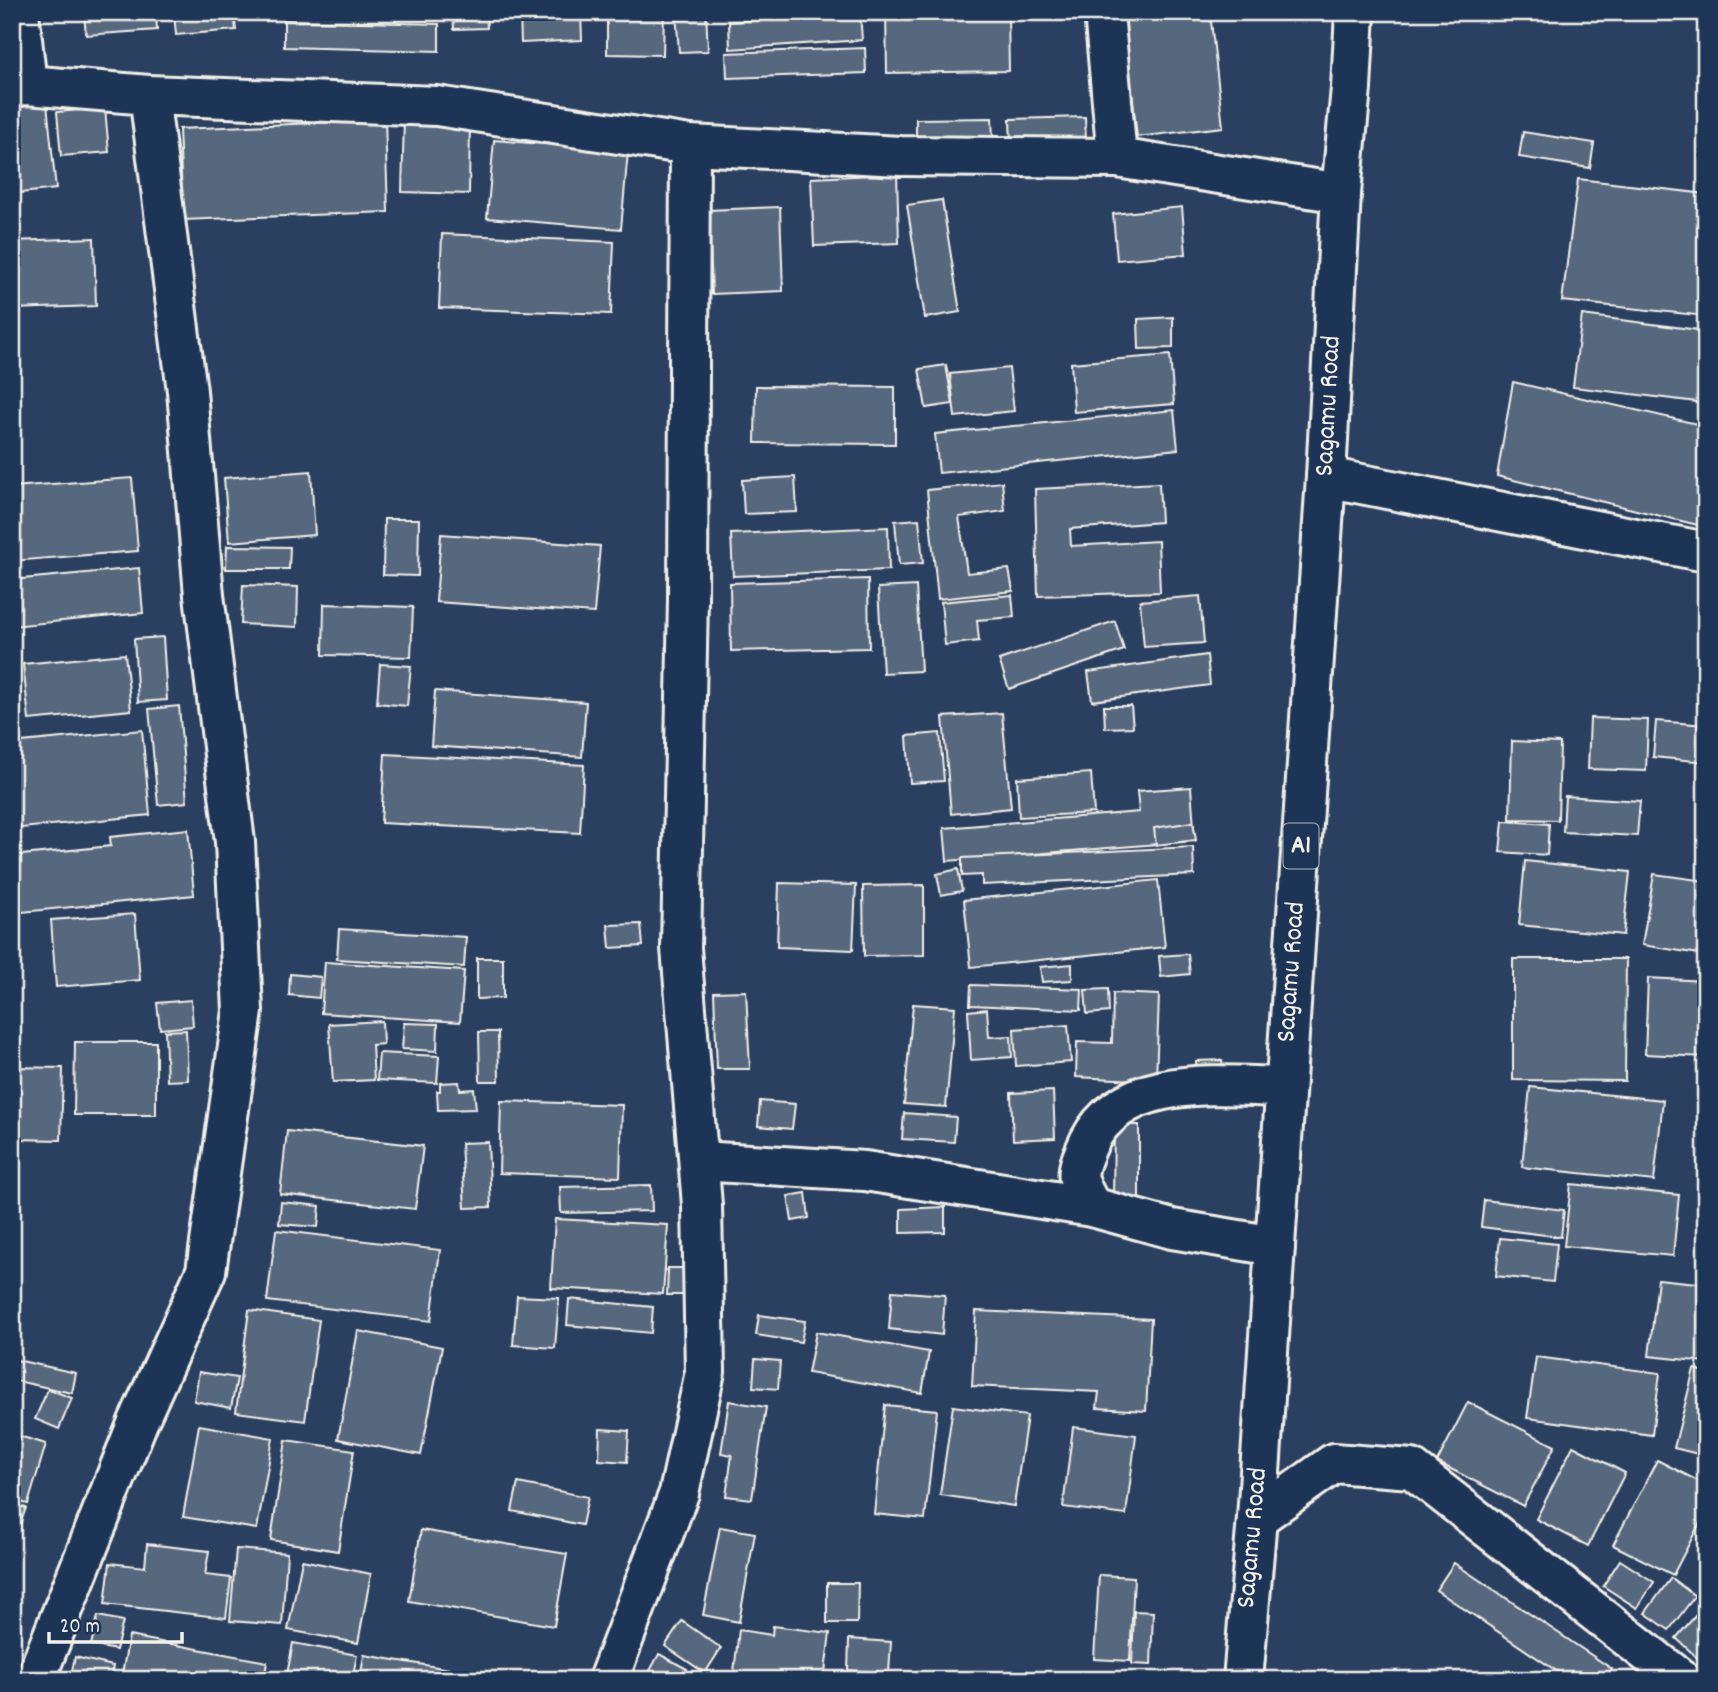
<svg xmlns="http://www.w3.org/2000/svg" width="1718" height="1692" viewBox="0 0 1718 1692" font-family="Dekko,sans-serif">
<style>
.building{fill:#56677d;stroke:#f4f1e8;stroke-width:2}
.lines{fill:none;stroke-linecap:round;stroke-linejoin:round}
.minor-casing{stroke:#f4f1e8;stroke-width:44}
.highway-casing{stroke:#f4f1e8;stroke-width:44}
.minor{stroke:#1d3557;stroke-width:38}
.highway{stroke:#1d3557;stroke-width:38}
.labels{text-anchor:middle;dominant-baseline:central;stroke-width:6;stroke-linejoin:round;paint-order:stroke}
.shield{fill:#1d3557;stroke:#b4b9bc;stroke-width:2}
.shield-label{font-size:26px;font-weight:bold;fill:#f4f1e8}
.street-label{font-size:28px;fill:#f4f1e8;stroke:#1d3557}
</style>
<rect width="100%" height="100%" fill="#2a4060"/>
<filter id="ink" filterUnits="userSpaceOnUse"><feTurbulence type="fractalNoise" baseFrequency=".0143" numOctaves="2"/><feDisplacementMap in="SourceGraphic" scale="14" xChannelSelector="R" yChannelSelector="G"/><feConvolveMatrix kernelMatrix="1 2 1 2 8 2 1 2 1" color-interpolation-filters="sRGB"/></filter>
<g filter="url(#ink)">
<g class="building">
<path d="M99,12H156L157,30L86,35L84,13Z"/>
<path d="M174,12H234L236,30L176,35Z"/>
<path d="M453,12H486L487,28L454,29Z"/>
<path d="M520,12H581L582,40L521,43Z"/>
<path d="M607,12H664L663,55L607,54Z"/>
<path d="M676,12H706L708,51L679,52Z"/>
<path d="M886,12H1008L1009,71L887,73Z"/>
<path d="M1123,12H1210L1223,127L1137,137Z"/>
<path d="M860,13L862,40L730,49L729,22Z"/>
<path d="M284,20L439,24V51L284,47Z"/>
<path d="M865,48L866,73L727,78L726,53Z"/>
<path d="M47,104L56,189L12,194V108Z"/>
<path d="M105,108L109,152L61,156L57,112Z"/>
<path d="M1085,117L1086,144L1011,146L1010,119Z"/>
<path d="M992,118L993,138L916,140V119Z"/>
<path d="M404,119L470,120L469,194L402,192Z"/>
<path d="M385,120L388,212L183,220L179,129Z"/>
<path d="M1523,132L1594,143L1590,168L1519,157Z"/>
<path d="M494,140L628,151L621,229L487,218Z"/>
<path d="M897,174L899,243L814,246L811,178Z"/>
<path d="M1578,179L1706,194V316L1562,301Z"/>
<path d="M942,200L960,312L925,318L907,205Z"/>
<path d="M780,207L783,291L712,294L709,210Z"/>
<path d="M1182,207L1186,254L1117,260L1113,214Z"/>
<path d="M442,234L614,242L611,314L439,308Z"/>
<path d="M94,238L96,306L12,309V241Z"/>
<path d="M1582,315L1706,331V403L1573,387Z"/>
<path d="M1173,317V348L1139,349L1138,319Z"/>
<path d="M1170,355L1174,404L1074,412L1071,363Z"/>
<path d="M946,365L953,404L926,408L919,369Z"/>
<path d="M1009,368L1014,411L955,417L950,374Z"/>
<path d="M1513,382L1706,426V527L1497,476Z"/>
<path d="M756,386L895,387V444L755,443Z"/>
<path d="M1174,410L1178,449L939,473L935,434Z"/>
<path d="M311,471L315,535L229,542L224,478Z"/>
<path d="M795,477L797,512L744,514L742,480Z"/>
<path d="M132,478L138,551L12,561V487Z"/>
<path d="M1002,482L1005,511L959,517L967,573L1009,569L1013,591L938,599L927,490Z"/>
<path d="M1159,483L1161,522L1070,529L1071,546L1158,541L1160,592L1038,596L1035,489Z"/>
<path d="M384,519H419L418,576L383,575Z"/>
<path d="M919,519L923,563L899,565L895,521Z"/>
<path d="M888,527L889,570L733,576L731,534Z"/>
<path d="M441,534L600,546L594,613L436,602Z"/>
<path d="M227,546L290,547L289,569H226Z"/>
<path d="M139,568L143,613L12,626V580Z"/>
<path d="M868,579L869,648L731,651L730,583Z"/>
<path d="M243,585L298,587L297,627L241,624Z"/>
<path d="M916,586L921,671L883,673L878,588Z"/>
<path d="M1012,595L1014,617L977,620L979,641L945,645L941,602Z"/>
<path d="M1200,596L1204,643L1144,647L1140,601Z"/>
<path d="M324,604L413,607L411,657L323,655Z"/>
<path d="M1115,621L1124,650L1009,689L999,660Z"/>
<path d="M163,637L167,700L138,702L134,639Z"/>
<path d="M125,654L131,710L29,720L23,664Z"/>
<path d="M1207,655L1210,685L1092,701L1088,672Z"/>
<path d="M380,664L411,666L407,706L377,703Z"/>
<path d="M435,691L586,702L582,757L431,746Z"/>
<path d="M179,706L187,802L158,805L149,709Z"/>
<path d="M1104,706H1131L1133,727L1105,728Z"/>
<path d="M1002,713L1011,808L951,814L943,717Z"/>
<path d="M1590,718L1648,720L1646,771L1588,769Z"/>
<path d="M1656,721L1706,725V762L1653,757Z"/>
<path d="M142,730L150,815L12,829V743Z"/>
<path d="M940,733L944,781L910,783L907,736Z"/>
<path d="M1512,741L1560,743L1558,820L1510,819Z"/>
<path d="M385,754L584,765L580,833L381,823Z"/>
<path d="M1091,773L1094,813L1019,817L1017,778Z"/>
<path d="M1191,787L1195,841L947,861L944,828L1139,812L1137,791Z"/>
<path d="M1565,796L1640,801L1637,836L1563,832Z"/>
<path d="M1503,821L1549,824L1547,855L1500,852Z"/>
<path d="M1193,822L1196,840L1156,845L1154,828Z"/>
<path d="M188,829L194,895L12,913V856L111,846L110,837Z"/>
<path d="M1193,847L1194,875L982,885V875L962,876V858Z"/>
<path d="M1525,861L1630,872L1623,935L1519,925Z"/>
<path d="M958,869L962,891L941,895L937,874Z"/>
<path d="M1654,874L1706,881V955L1642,945Z"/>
<path d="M1158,880L1165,947L971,967L964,900Z"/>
<path d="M779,883L856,885L853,950L777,947Z"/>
<path d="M924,885V955L864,956L863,886Z"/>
<path d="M135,914L140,980L56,987L51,920Z"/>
<path d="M641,924L643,946L610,948L608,925Z"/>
<path d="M339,929L466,937L464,967L337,959Z"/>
<path d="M1188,954L1190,974L1161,977L1159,956Z"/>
<path d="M477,958H503V998L477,999Z"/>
<path d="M1513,959H1626L1625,1081L1513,1080Z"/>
<path d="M325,962L464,971L460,1022L321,1013Z"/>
<path d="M1072,964V980L1042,982L1040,967Z"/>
<path d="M290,974L321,977L319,998L289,995Z"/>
<path d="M1648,978L1706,981V1057L1645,1054Z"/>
<path d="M971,985L1082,989L1081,1010L970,1005Z"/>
<path d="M1108,989L1109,1012L1087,1014L1085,990Z"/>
<path d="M746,991L750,1069H717L714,992Z"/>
<path d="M1113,993L1159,995L1156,1081L1076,1077L1077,1042L1112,1043Z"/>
<path d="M191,1000L193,1026L160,1029L157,1003Z"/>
<path d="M913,1004L955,1007L946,1107L904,1104Z"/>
<path d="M987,1009L989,1037L1011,1036L1012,1057L971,1060L968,1011Z"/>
<path d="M382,1021L383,1044L372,1045L374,1080L333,1082L329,1024Z"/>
<path d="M404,1023L438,1024L437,1051L402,1049Z"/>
<path d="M1068,1025L1071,1062L1016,1066L1014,1029Z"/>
<path d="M186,1030L188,1080L167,1081L165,1031Z"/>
<path d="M479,1032H498L499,1081H480Z"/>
<path d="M75,1042H156V1115H74Z"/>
<path d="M379,1053L439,1056L437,1083L377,1080Z"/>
<path d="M1222,1060L1224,1073L1197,1075L1196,1061Z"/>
<path d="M12,1067L63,1068L61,1140L12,1139Z"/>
<path d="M459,1082L460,1090L474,1089L476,1109L438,1110L437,1091H440V1083Z"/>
<path d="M1530,1087L1663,1100L1654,1181L1522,1167Z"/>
<path d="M1053,1091L1055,1138L1013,1140L1011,1093Z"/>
<path d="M501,1101L622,1105L620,1177L499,1173Z"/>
<path d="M760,1101L795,1104L792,1129L758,1126Z"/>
<path d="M904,1113L956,1117L954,1142L902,1139Z"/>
<path d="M1114,1125H1139V1202H1113Z"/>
<path d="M287,1131L423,1146L415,1209L280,1194Z"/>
<path d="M488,1142L491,1207L465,1208L461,1143Z"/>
<path d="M1571,1184L1679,1195L1673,1256L1564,1246Z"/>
<path d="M651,1185L652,1211L561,1213L560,1187Z"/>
<path d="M806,1193L809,1218L792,1221L788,1196Z"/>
<path d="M1484,1200L1564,1210L1561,1237L1481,1227Z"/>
<path d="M281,1202L320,1206L318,1227L279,1224Z"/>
<path d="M945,1207V1232L901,1233V1209Z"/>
<path d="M555,1219L668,1225L663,1294L551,1288Z"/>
<path d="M276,1230L440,1250L431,1321L267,1301Z"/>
<path d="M1500,1238L1557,1244L1553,1282L1496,1276Z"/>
<path d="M668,1268H691V1295H667Z"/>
<path d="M1658,1279L1706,1284V1362L1649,1356Z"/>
<path d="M892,1291L945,1295L942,1335L889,1329Z"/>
<path d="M517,1296L559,1298L555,1348L513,1345Z"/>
<path d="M569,1299L653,1307L651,1333L567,1325Z"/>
<path d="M249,1310L319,1320L305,1421L236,1412Z"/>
<path d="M976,1311L1151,1319L1146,1411L1097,1408L1099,1392L972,1386Z"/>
<path d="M759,1315L805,1321L801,1342L756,1335Z"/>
<path d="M358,1331L442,1347L421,1455L338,1439Z"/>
<path d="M816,1332L929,1352L922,1393L808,1373Z"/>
<path d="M1536,1357L1660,1373L1652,1435L1527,1418Z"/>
<path d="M12,1359L76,1373L72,1393L12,1380Z"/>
<path d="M755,1359L780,1361L778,1389L753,1387Z"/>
<path d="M1694,1369L1706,1372V1456L1674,1448Z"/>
<path d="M199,1372L237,1378L231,1408L194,1401Z"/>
<path d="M48,1389L72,1398L59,1429L35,1419Z"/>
<path d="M729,1401L766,1407L752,1499L726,1496L732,1455L721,1453Z"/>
<path d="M1468,1402L1555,1446L1523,1506L1437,1462Z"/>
<path d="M885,1405L937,1410L925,1519L874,1514Z"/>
<path d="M953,1406L1027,1416L1014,1506L940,1495Z"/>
<path d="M199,1425L273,1438L257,1529L183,1517Z"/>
<path d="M1073,1427L1136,1435L1126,1515L1063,1507Z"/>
<path d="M600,1429L629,1431L627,1462L599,1460Z"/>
<path d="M12,1434L46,1444L28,1504L12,1500Z"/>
<path d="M286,1440L354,1450L338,1551L271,1540Z"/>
<path d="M1573,1446L1625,1473L1588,1546L1536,1519Z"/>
<path d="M1657,1460L1706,1485V1511L1673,1575L1613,1545Z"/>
<path d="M518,1483L588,1497L582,1525L512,1511Z"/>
<path d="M12,1504L26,1508L12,1546Z"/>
<path d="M720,1527L755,1533L739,1622L703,1615Z"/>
<path d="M421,1530L567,1554L554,1626L409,1601Z"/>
<path d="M147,1544L209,1551L205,1575L231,1578L226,1618L105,1604L110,1563L145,1567Z"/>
<path d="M236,1549L287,1553L282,1625L230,1621Z"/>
<path d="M302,1560L371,1574L358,1643L288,1630Z"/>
<path d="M1620,1560L1654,1582L1637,1608L1603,1586Z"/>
<path d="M1454,1563L1612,1669L1604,1680H1570L1436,1590Z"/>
<path d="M1099,1575L1134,1577L1130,1661L1094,1659Z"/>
<path d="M1706,1575V1590L1699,1586Z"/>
<path d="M1671,1578L1695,1596L1669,1630L1645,1613Z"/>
<path d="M827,1583H858L857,1623H827Z"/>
<path d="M1703,1607L1706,1609L1704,1664L1676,1638Z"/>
<path d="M1134,1611L1153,1612L1151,1665L1132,1664Z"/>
<path d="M98,1616L123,1621L116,1650L91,1645Z"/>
<path d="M682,1621L721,1648L705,1673L665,1646Z"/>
<path d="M773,1626L830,1633L824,1680H733L739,1630L772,1635Z"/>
<path d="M129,1636L267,1662L264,1680H121Z"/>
<path d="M849,1639L891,1642L889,1673L848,1670Z"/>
<path d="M293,1643L357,1655L352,1680H286Z"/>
<path d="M659,1654L687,1669L682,1680H645Z"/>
<path d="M364,1655L516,1680H360Z"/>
<path d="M75,1657L113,1666L110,1680H70Z"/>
</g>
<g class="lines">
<defs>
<g id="minor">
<path d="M19,12L27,85"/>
<path d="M1104,12L1117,158"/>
<path d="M12,86L27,85L149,95L437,106L690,145L901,156L1117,158L1341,193"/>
<path d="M1326,477L1706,552"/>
<path d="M699,1161L865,1171L1092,1207"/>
<path d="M1275,1246L1172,1229L1092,1207C1074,1177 1075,1173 1089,1142C1124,1072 1221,1086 1285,1087"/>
<path d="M1257,1518L1334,1463L1412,1469L1682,1680"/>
<path d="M35,1680L138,1422L206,1271L243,1011L235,842L204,595L187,391L149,95"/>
<path d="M608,1680L679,1493L705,1372L702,1205L681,948L688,599L690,145"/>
</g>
<path id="highway" d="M1243,1680L1257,1518L1275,1246L1326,477L1341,193L1351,88L1355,12"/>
</defs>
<use href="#minor" class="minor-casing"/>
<use href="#highway" class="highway-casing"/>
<use href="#minor" class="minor"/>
<use href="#highway" class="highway"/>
</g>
</g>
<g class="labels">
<rect class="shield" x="1283.5" y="823.5" width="35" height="45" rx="5"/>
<g class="shield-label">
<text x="1301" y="846">A1</text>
</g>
<g class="street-label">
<text transform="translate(1330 406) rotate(-87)">Sagamu Road</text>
<text transform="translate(1293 972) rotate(-86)">Sagamu Road</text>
<text transform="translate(1254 1538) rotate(-85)">Sagamu Road</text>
</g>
</g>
<rect width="1718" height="1692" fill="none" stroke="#1d3557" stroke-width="42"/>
<rect x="21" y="21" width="1676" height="1650" fill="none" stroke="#f4f1e8" stroke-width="2.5" filter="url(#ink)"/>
<path d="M49 1632v10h133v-10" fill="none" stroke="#f4f1e8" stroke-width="3.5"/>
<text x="60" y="1632" font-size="21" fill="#f4f1e8" stroke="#1d3557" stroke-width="5" paint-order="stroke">20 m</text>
</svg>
